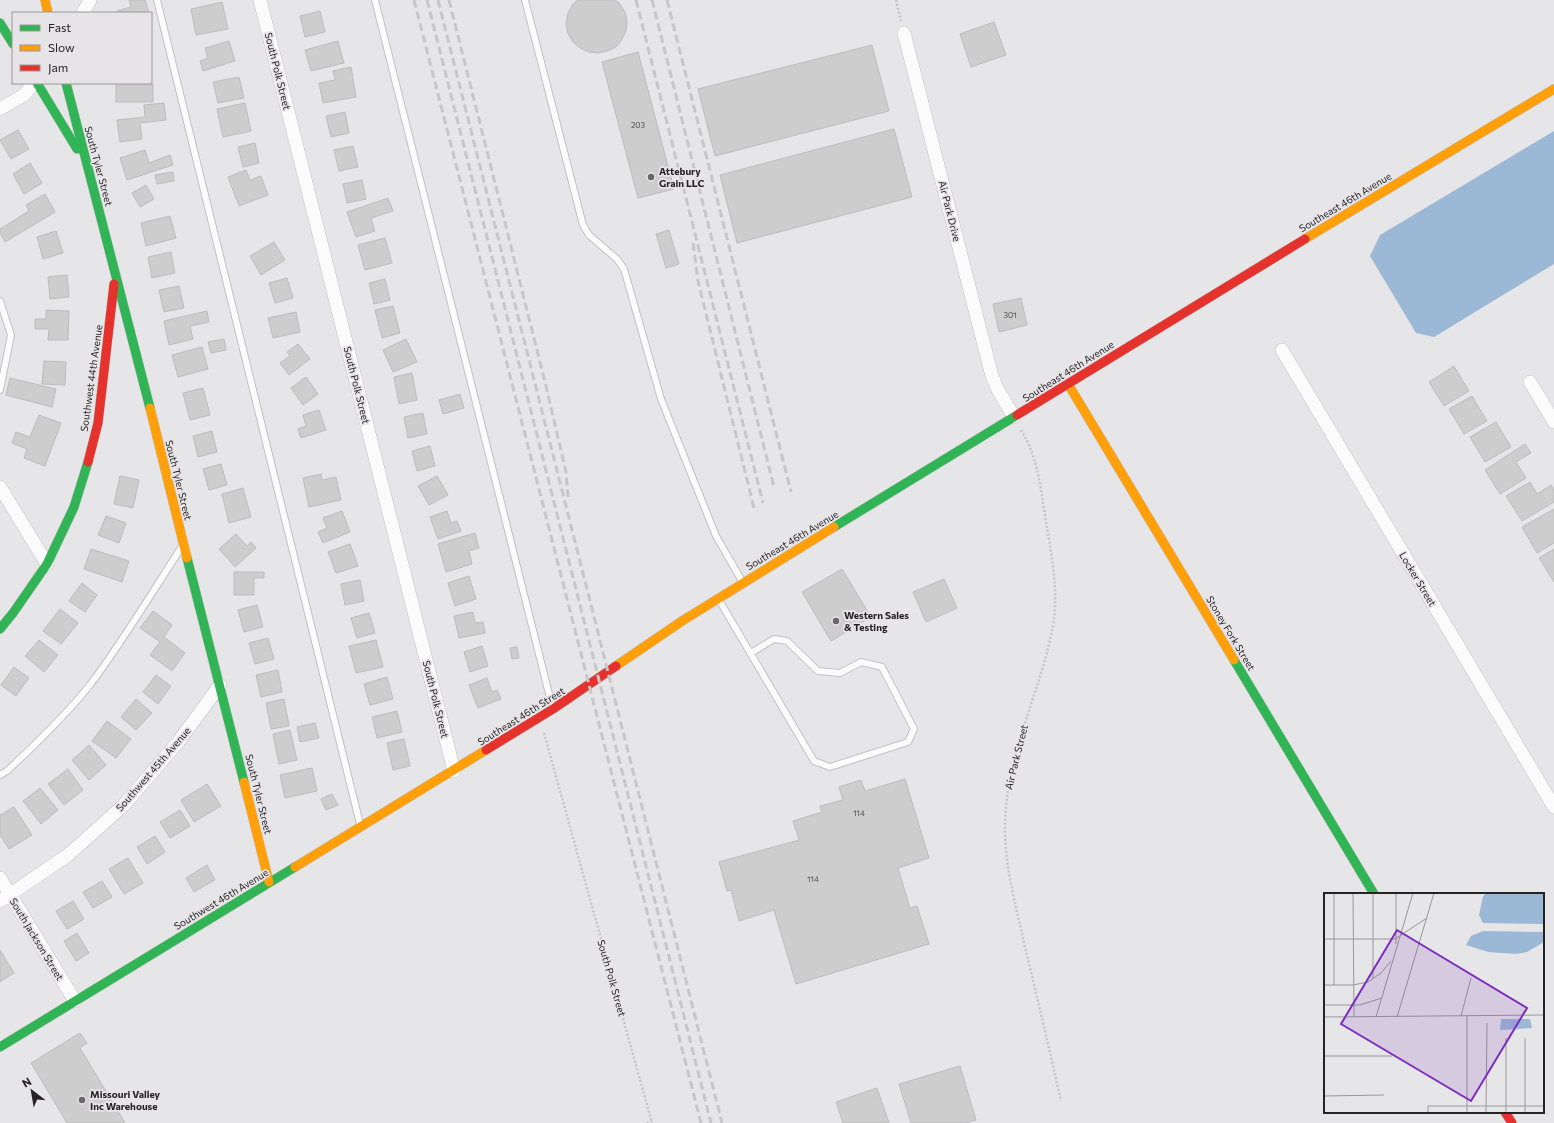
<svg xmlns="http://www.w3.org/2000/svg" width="1554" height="1123" viewBox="0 0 1554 1123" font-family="Commissioner,sans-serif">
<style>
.water{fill:#9cb8d7}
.building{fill:#cecdce;stroke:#bdbcbd}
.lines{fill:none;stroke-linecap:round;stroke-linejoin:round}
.lane-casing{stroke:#c2c1c3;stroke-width:8}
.street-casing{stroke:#c2c1c3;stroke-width:14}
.fast-casing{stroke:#c2c1c3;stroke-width:10}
.slow-casing{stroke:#c2c1c3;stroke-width:10}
.jam-casing{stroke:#c2c1c3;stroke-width:10}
.path{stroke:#c6c5c6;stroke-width:2.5;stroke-dasharray:2 2;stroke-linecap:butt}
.lane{stroke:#fbfbfb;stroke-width:6}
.street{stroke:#fbfbfb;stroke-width:13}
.fast{stroke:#30b455;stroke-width:9}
.slow{stroke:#ff9f0a;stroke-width:9}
.jam{stroke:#e5322d;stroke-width:9}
.rail{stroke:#c8c7c8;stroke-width:3;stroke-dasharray:8 4;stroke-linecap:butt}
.poi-dot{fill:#696869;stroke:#e7e4e8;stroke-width:1.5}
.labels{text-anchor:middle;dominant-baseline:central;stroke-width:3.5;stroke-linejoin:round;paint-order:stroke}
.number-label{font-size:8px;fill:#504f50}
.street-label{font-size:10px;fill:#252425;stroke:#e7e4e8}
.poi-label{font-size:10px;font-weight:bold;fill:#252425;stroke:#e7e4e8;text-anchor:start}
.inset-road{fill:none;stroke:#999899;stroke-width:1}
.view{fill:#7b2cbf;fill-opacity:0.15;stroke:#7b2cbf;stroke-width:2}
.inset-edge{fill:none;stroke:#252425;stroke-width:2}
</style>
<rect width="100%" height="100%" fill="#e6e5e7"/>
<path class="water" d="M1554,131V264L1434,337L1416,333L1370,256L1380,235Z"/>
<g class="building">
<path d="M129,0H145L149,13H117V11L131,7Z"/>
<path d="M578,0H615L619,3L625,12L627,21L626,31L622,39L616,47L607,51L598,53L589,52L580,48L573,42L568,34L566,24L568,13L573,4Z"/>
<path d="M222,2L228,29L196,35L191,9Z"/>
<path d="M320,11L325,32L305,37L300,16Z"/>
<path d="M994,22L1006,55L971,67L960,34Z"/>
<path d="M229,41L235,61L203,71L200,61L208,58L205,48Z"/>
<path d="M338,41L344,63L311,71L305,50Z"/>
<path d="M872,45L889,111L715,156L698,89Z"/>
<path d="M638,52L674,189L638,198L602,62Z"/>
<path d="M351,67L356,97L323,103L319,83L335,80L333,71Z"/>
<path d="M239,77L244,98L218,103L213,82Z"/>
<rect x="116" y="85" width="37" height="17"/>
<path d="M164,103L166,120L140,123L142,139L120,142L117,120L145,117L144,105Z"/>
<path d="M245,103L251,131L223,137L217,109Z"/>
<path d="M345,112L349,133L331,137L326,116Z"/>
<path d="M894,129L912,197L737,243L720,175Z"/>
<path d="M18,130L29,149L11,159L0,140Z"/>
<path d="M255,143L259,163L243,167L238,147Z"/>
<path d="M353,146L358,167L339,171L334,150Z"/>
<path d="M145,150L149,163L170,155L173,165L127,180L120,158Z"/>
<path d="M30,163L42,183L24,194L13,174Z"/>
<path d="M246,170L250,180L261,176L268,195L239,206L228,177Z"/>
<path d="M173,172L174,181L157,184L155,175Z"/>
<path d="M362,180L366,199L347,203L343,184Z"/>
<path d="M146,185L154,199L140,207L132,193Z"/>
<path d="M45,194L55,212L5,242L0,233V229L29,211L26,205Z"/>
<path d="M388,198L393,211L371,218L375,231L356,237L347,212Z"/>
<path d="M170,216L176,238L146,246L141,223Z"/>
<path d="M669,230L679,264L666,268L656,234Z"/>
<path d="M56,231L63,253L43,259L37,237Z"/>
<path d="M385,238L392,263L365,270L358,245Z"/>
<path d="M274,242L285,260L261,275L250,256Z"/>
<path d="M171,252L175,273L152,278L148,257Z"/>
<path d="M67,275L69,297L50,299L48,277Z"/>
<path d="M287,278L293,298L275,303L269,283Z"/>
<path d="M385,279L390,300L374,304L369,283Z"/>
<path d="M179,286L184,308L164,312L159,290Z"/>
<path d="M1021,298L1027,325L999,332L993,304Z"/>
<path d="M393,306L400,333L382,338L375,310Z"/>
<path d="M46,310L69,311L68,340H48L49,329H35V319H46Z"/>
<path d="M207,311L209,322L190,326L193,339L169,345L164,321Z"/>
<path d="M296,312L300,332L273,338L268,318Z"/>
<path d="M224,339L226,350L211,353L208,342Z"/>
<path d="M406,339L417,362L393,372L383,350Z"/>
<path d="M298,344L310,359L289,375L280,363L290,356L287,352Z"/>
<path d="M202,347L208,369L178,377L172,355Z"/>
<path d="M44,361L66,362L65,385L42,384Z"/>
<path d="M1454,366L1469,391L1444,406L1429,382Z"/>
<path d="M412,373L417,400L399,404L394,377Z"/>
<path d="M306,377L318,394L303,405L291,388Z"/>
<path d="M10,378L56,389L52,407L6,395Z"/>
<path d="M203,388L210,415L190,420L183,393Z"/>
<path d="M460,394L464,408L443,414L439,400Z"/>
<path d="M1472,396L1487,421L1464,434L1449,409Z"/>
<path d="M319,410L326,430L301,438L298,429L306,426L303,415Z"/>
<path d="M423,413L427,434L408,438L404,417Z"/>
<path d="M39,415L61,423L45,466L24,458L27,449L12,443L16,432L30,437Z"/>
<path d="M1496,422L1511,447L1485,462L1470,437Z"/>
<path d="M212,431L217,452L198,457L193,436Z"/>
<path d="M1525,444L1531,453L1516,462L1526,478L1500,494L1485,470Z"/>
<path d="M430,446L435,466L417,471L412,451Z"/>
<path d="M221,464L227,485L209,490L203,469Z"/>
<path d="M321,474L322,480L336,477L341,500L309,507L303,478Z"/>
<path d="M120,476L139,480L133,508L114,504Z"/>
<path d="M437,476L448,495L429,505L418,486Z"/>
<path d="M1530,482L1537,494L1551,485L1554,490V502L1522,521L1506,496Z"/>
<path d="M243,488L251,517L229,523L222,494Z"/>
<path d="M1554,509V543L1537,553L1522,527Z"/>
<path d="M342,511L350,532L323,543L318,532L327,528L323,518Z"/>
<path d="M447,511L451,523L457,521L461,531L438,539L430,517Z"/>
<path d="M106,516L126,523L119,543L98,535Z"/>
<path d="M475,533L479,548L469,551L472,564L446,572L438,544Z"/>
<path d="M236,534L247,546L251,542L256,548L235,567L219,549Z"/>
<path d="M350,544L358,566L336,573L328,552Z"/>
<path d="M91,549L129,561L122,582L84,569Z"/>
<path d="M1554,549V582L1539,558Z"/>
<path d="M842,569L871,617L831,641L802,592Z"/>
<path d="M234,572H264V578H254V595H234Z"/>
<path d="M469,576L476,599L455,606L448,583Z"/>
<path d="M944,579L957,608L926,622L913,592Z"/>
<path d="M360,580L364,601L345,605L341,584Z"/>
<path d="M82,583L97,595L85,612L69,601Z"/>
<path d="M257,605L263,627L244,632L238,610Z"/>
<path d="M60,609L78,623L61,644L43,631Z"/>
<path d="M153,611L172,625L164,637L185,653L172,671L150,655L160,642L140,628Z"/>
<path d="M473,612L475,623L483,622L485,633L459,638L454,616Z"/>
<path d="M369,613L375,633L357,638L351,618Z"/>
<path d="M268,638L274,659L255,664L249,643Z"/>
<path d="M39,640L58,655L44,672L25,656Z"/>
<path d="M376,640L383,667L356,673L349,646Z"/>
<path d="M482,646L488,666L470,672L464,652Z"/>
<path d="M517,647L519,658L512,659L510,648Z"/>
<path d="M14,667L29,678L16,696L1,685Z"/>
<path d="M278,670L282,692L261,697L256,675Z"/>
<path d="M156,675L171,686L158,704L143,692Z"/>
<path d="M387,677L393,699L370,705L364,684Z"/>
<path d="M487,678L492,692L497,690L501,699L478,708L469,685Z"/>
<path d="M136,699L152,713L136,730L121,717Z"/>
<path d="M284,699L289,726L271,729L266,703Z"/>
<path d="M397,711L402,732L377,738L372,717Z"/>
<path d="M107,721L131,739L116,758L92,741Z"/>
<path d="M315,723L319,738L300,742L297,727Z"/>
<path d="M290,730L297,760L279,764L273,734Z"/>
<path d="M404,739L410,766L393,770L387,743Z"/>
<path d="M89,745L106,765L89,780L72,760Z"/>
<path d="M312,768L317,791L285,798L280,775Z"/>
<path d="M68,769L83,790L64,805L48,784Z"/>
<path d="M905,779L929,858L898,868L910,908L917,906L929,944L796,984L774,910L739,921L731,890L727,891L719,862L799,840L793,821L822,812L820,806L843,800L839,787L861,780L865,791Z"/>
<path d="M207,784L221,806L194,822L181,800Z"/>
<path d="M40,788L58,810L41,824L23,801Z"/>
<path d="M332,794L338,805L326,810L321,799Z"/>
<path d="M14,807L32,835L9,849L0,835V815Z"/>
<path d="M180,810L190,826L170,838L160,822Z"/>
<path d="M155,836L165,852L147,864L137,847Z"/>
<path d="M128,858L143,883L124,894L109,869Z"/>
<path d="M207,865L215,880L194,892L186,878Z"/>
<path d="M102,881L112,897L93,908L83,892Z"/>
<path d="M73,901L84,919L67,929L56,911Z"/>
<path d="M77,933L89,953L76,961L64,941Z"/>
<path d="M0,950L14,973L0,982Z"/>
<path d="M80,1033L87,1043L80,1048L125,1123H67L31,1063Z"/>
<path d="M960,1066L976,1120L966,1123H911L899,1084Z"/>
<path d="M877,1088L889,1123H843L836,1102Z"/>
</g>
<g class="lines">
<defs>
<g id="lane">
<path d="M157,0L360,824"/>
<path d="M375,0L552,706"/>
<path d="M525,0L583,225L589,235L617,259L624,269L661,399L716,536L742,581"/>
<path d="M0,301L11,335L0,390"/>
<path d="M719,600L814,761L830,767L908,742L914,729L882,667L861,662L840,673L818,671L787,641L774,639L751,653"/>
<path d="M0,775L7,771C36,744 65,716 90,685C123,641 151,594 181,548"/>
</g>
<g id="street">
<path d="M260,0L454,771"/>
<path d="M83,13L90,0"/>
<path d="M904,33L992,376L998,390L1014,417"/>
<path d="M0,109L24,95L34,83"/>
<path d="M1282,350L1554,807"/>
<path d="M1530,382L1554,422"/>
<path d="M0,487L47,564"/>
<path d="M0,878L75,1001"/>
<path d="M0,901L68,855L124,805L179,741L220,685"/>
</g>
<g id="fast">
<path d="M0,23L13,44"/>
<path d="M37,83L77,149"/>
<path d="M66,83L150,408"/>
<path d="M834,527L1017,415"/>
<path d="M187,558L244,782"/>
<path d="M0,629L13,613L47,564L74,507L88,462"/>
<path d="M1234,660L1374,894"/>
<path d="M0,1047L295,867"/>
</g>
<g id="slow">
<path d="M45,0L48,13"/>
<path d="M1305,239L1554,89"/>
<path d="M1068,384L1234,660"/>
<path d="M150,408L187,558"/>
<path d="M616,666L682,621L834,527"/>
<path d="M244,782L269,882"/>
<path d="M295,867L486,750"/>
</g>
<g id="jam">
<path d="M1017,415L1305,239"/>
<path d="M88,462L98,423L114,284"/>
<path d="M486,750L553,709L616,666"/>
<path d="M1505,1112L1512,1123"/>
</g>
</defs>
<use href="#lane" class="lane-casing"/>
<use href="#street" class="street-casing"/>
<use href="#fast" class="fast-casing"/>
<use href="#slow" class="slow-casing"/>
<use href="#jam" class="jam-casing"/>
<g class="path">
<path d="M896,0L901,21"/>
<path d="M1021,430C1038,458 1040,484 1045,516C1051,552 1059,589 1053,626C1040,695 1004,758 1005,830C1005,868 1016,906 1024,943C1037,996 1049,1048 1061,1101"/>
<path d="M544,733L652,1123"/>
<path d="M647,1123L652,1120"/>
</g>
<use href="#lane" class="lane"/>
<use href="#street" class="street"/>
<use href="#fast" class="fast"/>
<use href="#slow" class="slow"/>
<use href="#jam" class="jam"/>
<g class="rail">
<path d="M414,0L701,1123"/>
<path d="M427,0L711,1123"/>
<path d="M438,0L722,1123"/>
<path d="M449,0L546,386L566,472L568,497"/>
<path d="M636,0L763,503"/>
<path d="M652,0L774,487"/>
<path d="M667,0L791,492"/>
<path d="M693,243L698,281L754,508"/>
</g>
</g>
<g class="poi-dot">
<circle cx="651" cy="177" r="4"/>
<circle cx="836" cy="621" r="4"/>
<circle cx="82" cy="1100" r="4"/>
</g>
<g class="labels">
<g class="number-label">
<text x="638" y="125">203</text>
<text x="1010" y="315">301</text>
<text x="859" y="813">114</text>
<text x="813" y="879">114</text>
</g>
<g class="street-label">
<text transform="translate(278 71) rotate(76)">South Polk Street</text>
<text transform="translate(99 166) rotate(75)">South Tyler Street</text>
<text transform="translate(1345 202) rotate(-31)">Southeast 46th Avenue</text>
<text transform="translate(950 211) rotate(76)">Air Park Drive</text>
<text transform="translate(1068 371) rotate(-32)">Southeast 46th Avenue</text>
<text transform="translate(91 378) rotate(-82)">Southwest 44th Avenue</text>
<text transform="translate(357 385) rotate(76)">South Polk Street</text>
<text transform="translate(179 480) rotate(76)">South Tyler Street</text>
<text transform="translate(792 540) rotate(-31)">Southeast 46th Avenue</text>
<text transform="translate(1418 579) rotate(59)">Locker Street</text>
<text transform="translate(1231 633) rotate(59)">Stoney Fork Street</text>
<text transform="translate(436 699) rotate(76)">South Polk Street</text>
<text transform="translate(521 716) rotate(-32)">Southeast 46th Street</text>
<text transform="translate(1016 757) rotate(-76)">Air Park Street</text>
<text transform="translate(153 769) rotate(-49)">Southwest 45th Avenue</text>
<text transform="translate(259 794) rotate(76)">South Tyler Street</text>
<text transform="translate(221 899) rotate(-31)">Southwest 46th Avenue</text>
<text transform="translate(37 939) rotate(59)">South Jackson Street</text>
<text transform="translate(612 978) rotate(74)">South Polk Street</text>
</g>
<g class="poi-label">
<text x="659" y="171">Attebury<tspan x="659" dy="12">Grain LLC</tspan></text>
<text x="844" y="615">Western Sales<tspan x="844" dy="12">&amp; Testing</tspan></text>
<text x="90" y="1094">Missouri Valley<tspan x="90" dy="12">Inc Warehouse</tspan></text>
</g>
</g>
<g transform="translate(1324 893)">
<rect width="220" height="220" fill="#e6e5e7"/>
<path d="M163,0H220V31L159,30L155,22L159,3ZM159,38L220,39V49L203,59L192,61L164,59L142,52L147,43ZM177,126H206L208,135L176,137Z" fill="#9cb8d7"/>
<path class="inset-road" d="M10,0V92M29,0L30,123M49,0V86M72,0V51M0,46H71L103,25M0,92H29L44,89L57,80L67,68M0,112H36L58,105M137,123L147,85M0,124L220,122M52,124L89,0M73,124L110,0M182,145V220M0,163H68M0,203L60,202M104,220V213H220M143,220V123M162,220L163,130M201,220V145"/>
<path class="view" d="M73,37L203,115L147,208L17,131Z"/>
<rect width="220" height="220" class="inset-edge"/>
</g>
<rect x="12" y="12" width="140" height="72" fill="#e7e4e8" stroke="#99979a"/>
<rect x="20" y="25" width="20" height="6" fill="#30b455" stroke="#99979a"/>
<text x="48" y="32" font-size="12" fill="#252425">Fast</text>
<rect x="20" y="45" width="20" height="6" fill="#ff9f0a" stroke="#99979a"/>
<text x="48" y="52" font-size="12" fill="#252425">Slow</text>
<rect x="20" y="65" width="20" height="6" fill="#e5322d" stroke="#99979a"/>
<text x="48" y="72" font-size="12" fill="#252425">Jam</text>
<g transform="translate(32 1091) rotate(329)" stroke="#e7e4e8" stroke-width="3" paint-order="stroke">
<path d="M0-3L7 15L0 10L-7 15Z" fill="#252425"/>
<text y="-6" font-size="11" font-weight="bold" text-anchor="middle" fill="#252425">N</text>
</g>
</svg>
